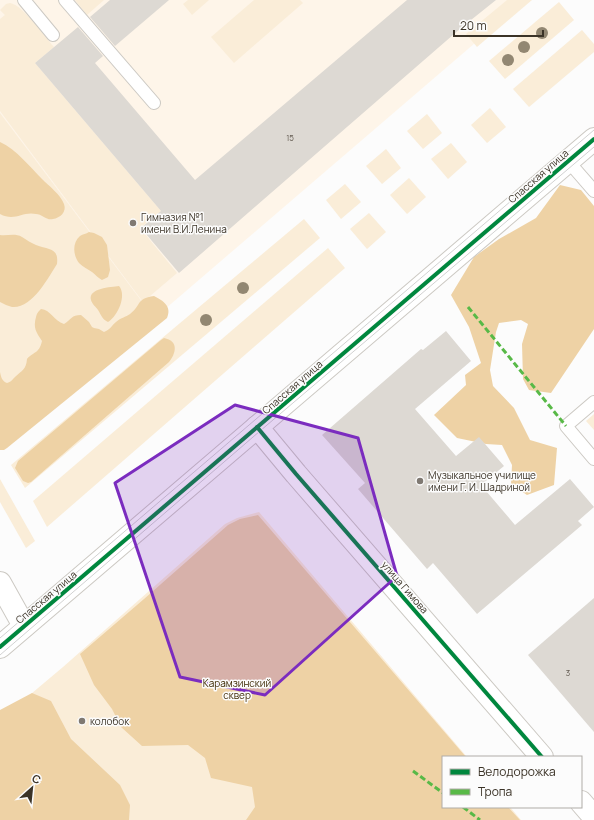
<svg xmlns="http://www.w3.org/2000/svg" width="594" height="820" viewBox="0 0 594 820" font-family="Manrope,sans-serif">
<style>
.built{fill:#fef5e9}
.green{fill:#faedd8}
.forest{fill:#eed2a5}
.building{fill:#ddd9d3}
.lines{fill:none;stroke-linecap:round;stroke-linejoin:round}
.lane-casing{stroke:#ccc9c3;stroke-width:14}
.street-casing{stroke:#ccc9c3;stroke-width:24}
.secondary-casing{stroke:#ccc9c3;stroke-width:24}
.lane{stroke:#fff;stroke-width:12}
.street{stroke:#fff;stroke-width:22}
.secondary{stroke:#fff;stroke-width:22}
.tram{stroke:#d2d2d2;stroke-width:1}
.quiet{stroke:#58b947;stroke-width:3;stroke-dasharray:6 3;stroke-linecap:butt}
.cycleway-casing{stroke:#fcfcfc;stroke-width:6}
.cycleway{stroke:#00873e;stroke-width:4}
.tree{fill:#928772}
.marked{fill:#7b2cbf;fill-opacity:0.2;stroke:#7b2cbf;stroke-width:3;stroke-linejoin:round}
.poi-dot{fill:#7f7972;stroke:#fcfcfc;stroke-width:1.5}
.labels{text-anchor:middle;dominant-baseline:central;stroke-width:3;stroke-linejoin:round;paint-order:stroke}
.number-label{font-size:8px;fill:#645c52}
.street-label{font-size:10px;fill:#3b3327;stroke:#fcfcfc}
.poi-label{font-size:10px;fill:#3b3327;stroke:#fcfcfc;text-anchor:start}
.park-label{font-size:10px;fill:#3c2802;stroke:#fcfcfc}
</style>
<rect width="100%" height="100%" fill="#fcfcfc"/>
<path class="built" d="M0,0H525L2,449L0,446Z"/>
<g class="green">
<path d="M75,0H104L87,15Z"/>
<path d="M188,0H209L192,15L183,4Z"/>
<path d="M254,0H300L303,3L234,63L211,37Z"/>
<path d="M507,0H532L477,47L466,34Z"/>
<path d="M559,2L574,20L505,79L489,61Z"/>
<path d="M10,3C23,5 44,36 54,47L35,63L161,211L140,228L177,273L143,302L0,111V19L5,15L0,10L6,4Z"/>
<path d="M582,30L594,44V52L529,107L513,89Z"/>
<path d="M490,108L506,127L487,143L471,125Z"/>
<path d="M0,113L143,303L0,427Z"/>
<path d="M427,114L442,133L423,149L407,131Z"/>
<path d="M451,143L467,162L448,179L431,159Z"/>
<path d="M386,149L401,168L382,184L366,166Z"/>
<path d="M409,178L426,197L407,214L390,195Z"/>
<path d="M345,184L361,202L341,219L326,200Z"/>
<path d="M369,213L386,232L367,249L350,229Z"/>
<path d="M304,219L320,238L25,488L11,465Z"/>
<path d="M328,248L345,268L47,527L33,501Z"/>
<path d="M594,414V430L586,421Z"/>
<path d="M0,479L35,541L26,548L0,502Z"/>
<path d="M259,512L467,757H443V807H510L521,820H0V720L63,667L225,524L237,518Z"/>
</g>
<g class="forest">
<path d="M0,142C17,150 29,166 42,179C49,186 60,194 64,204C67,212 60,218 53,219C47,221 42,214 36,214C22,211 15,222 0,214Z"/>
<path d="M560,185L581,190L594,206V329L551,393L529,390L523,379L522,344L528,324L521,320L499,323L496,332L490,370L493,386L514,408L530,440L557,448L554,485L527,495L511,484L512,465L502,445L486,444L457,438L434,415L466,385L465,375L481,363L469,327L451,295L474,257L499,239L536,218Z"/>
<path d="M89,232L94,233L102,237L107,245L110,270L108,277L102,280C98,278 96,275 92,272C88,269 83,267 79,263C73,255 72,243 80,236C83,234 86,234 89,232Z"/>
<path d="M0,235C8,236 15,233 22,237C27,240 31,243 36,245C48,250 59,247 57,264C48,278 32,309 12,307C8,306 4,304 0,302Z"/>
<path d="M119,286C127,295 118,316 108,322C103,320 101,315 98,310C96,307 92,304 91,300C88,288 111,287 119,286Z"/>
<path d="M154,296C164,301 172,307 167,318L7,448L4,450H0V372C1,377 2,381 7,383C11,382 12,380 15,377C22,370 26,370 27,359C34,351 39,354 42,341C36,332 33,328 36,317C37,313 38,312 41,309C51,310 54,321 64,324C72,319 71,315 81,315L89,322L92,327L94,328L99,329L104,332C110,330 112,325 116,322C120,318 126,317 130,314C142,305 135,299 154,296Z"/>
<path d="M164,338C179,341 176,353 169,362L31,482L28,483L23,481L15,468L18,461L161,340Z"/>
<path d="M258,515L466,757H443V807H508L520,820H246L255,807L252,787L211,778L205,758L188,745L142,746L121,727L112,709L94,685L80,654L144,599L228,525L240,519Z"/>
<path d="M32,693L51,701L71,739L120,785L130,805L129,820H0V710Z"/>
</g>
<g class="building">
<path d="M110,0H169L115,46L90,17Z"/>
<path d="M407,0H496L461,28L179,273L141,228L161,211L35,63L78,27L103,56L95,63L195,180Z"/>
<path d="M446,331L471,361L415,409L456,456L479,437L504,466L481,485L515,525L570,479L594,507L578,521L582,525L477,614L433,563L427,569L358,489L365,483L322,435L421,349L423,350Z"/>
<path d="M594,598V732L528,655Z"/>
</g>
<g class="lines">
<defs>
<g id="lane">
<path d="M24,0L53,35"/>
<path d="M65,0L154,103"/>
<path d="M568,161L594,191"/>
<path d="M594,402L566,426L594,459"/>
</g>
<g id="street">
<path d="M257,427L296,474L542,757"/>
<path d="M0,583L24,626"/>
<path d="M581,802L594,817"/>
</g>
<path id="secondary" d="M0,647L594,139"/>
</defs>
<use href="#lane" class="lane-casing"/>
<use href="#street" class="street-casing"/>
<use href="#secondary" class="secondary-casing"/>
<use href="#lane" class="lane"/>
<use href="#street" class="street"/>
<use href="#secondary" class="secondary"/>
<g class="tram">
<path d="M0,638L594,130"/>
<path d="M0,655L260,431L594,147"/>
</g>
<g class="quiet">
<path d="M468,307L566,426"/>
<path d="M413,771L443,793"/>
<path d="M463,807L480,820"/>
</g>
<defs>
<g id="cycleway">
<path d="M257,427L296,474L542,757"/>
<path d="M0,647L594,139"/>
</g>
</defs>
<use href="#cycleway" class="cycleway-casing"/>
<use href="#cycleway" class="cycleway"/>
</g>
<g class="tree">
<circle cx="542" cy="33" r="6"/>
<circle cx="524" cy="47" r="6"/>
<circle cx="508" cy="60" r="6"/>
<circle cx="243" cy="288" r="6"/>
<circle cx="206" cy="320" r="6"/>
</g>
<path class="marked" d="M235,405L358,438L397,576L265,695L180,677L115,483Z"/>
<g class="poi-dot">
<circle cx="133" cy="223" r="4"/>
<circle cx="420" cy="481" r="4"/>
<circle cx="82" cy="721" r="4"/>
</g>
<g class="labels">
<g class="number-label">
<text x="290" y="137">15</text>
<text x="568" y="672">3</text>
</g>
<g class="street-label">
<text transform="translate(538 176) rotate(-41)">Спасская улица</text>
<text transform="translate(292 387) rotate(-41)">Спасская улица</text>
<text transform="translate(405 587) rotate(49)">улица Гимова</text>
<text transform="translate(46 597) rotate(-40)">Спасская улица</text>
</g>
<g class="poi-label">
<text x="141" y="217">Гимназия №1<tspan x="141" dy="12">имени В.И.Ленина</tspan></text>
<text x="428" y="475">Музыкальное училище<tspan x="428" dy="12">имени Г. И. Шадриной</tspan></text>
<text x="90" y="721">колобок</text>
</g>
<g class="park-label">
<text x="237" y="683">Карамзинский<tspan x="237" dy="12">сквер</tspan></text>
</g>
</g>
<rect x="442" y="756" width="140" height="52" fill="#fcfcfc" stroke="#afaca7"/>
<rect x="450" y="769" width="20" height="6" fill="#00873e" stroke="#afaca7"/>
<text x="478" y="776" font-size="12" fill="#3b3327">Велодорожка</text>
<rect x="450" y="789" width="20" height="6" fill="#58b947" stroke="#afaca7"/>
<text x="478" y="796" font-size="12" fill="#3b3327">Тропа</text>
<g transform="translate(32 788) rotate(27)" stroke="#fcfcfc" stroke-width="3" paint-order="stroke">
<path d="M0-3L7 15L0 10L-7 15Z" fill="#3b3327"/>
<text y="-6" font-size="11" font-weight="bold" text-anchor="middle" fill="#3b3327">С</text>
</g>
<path d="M454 30v6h89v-6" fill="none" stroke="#3b3327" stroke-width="2"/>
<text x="460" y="30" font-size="12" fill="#3b3327" stroke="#fcfcfc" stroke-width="3" paint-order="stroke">20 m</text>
</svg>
